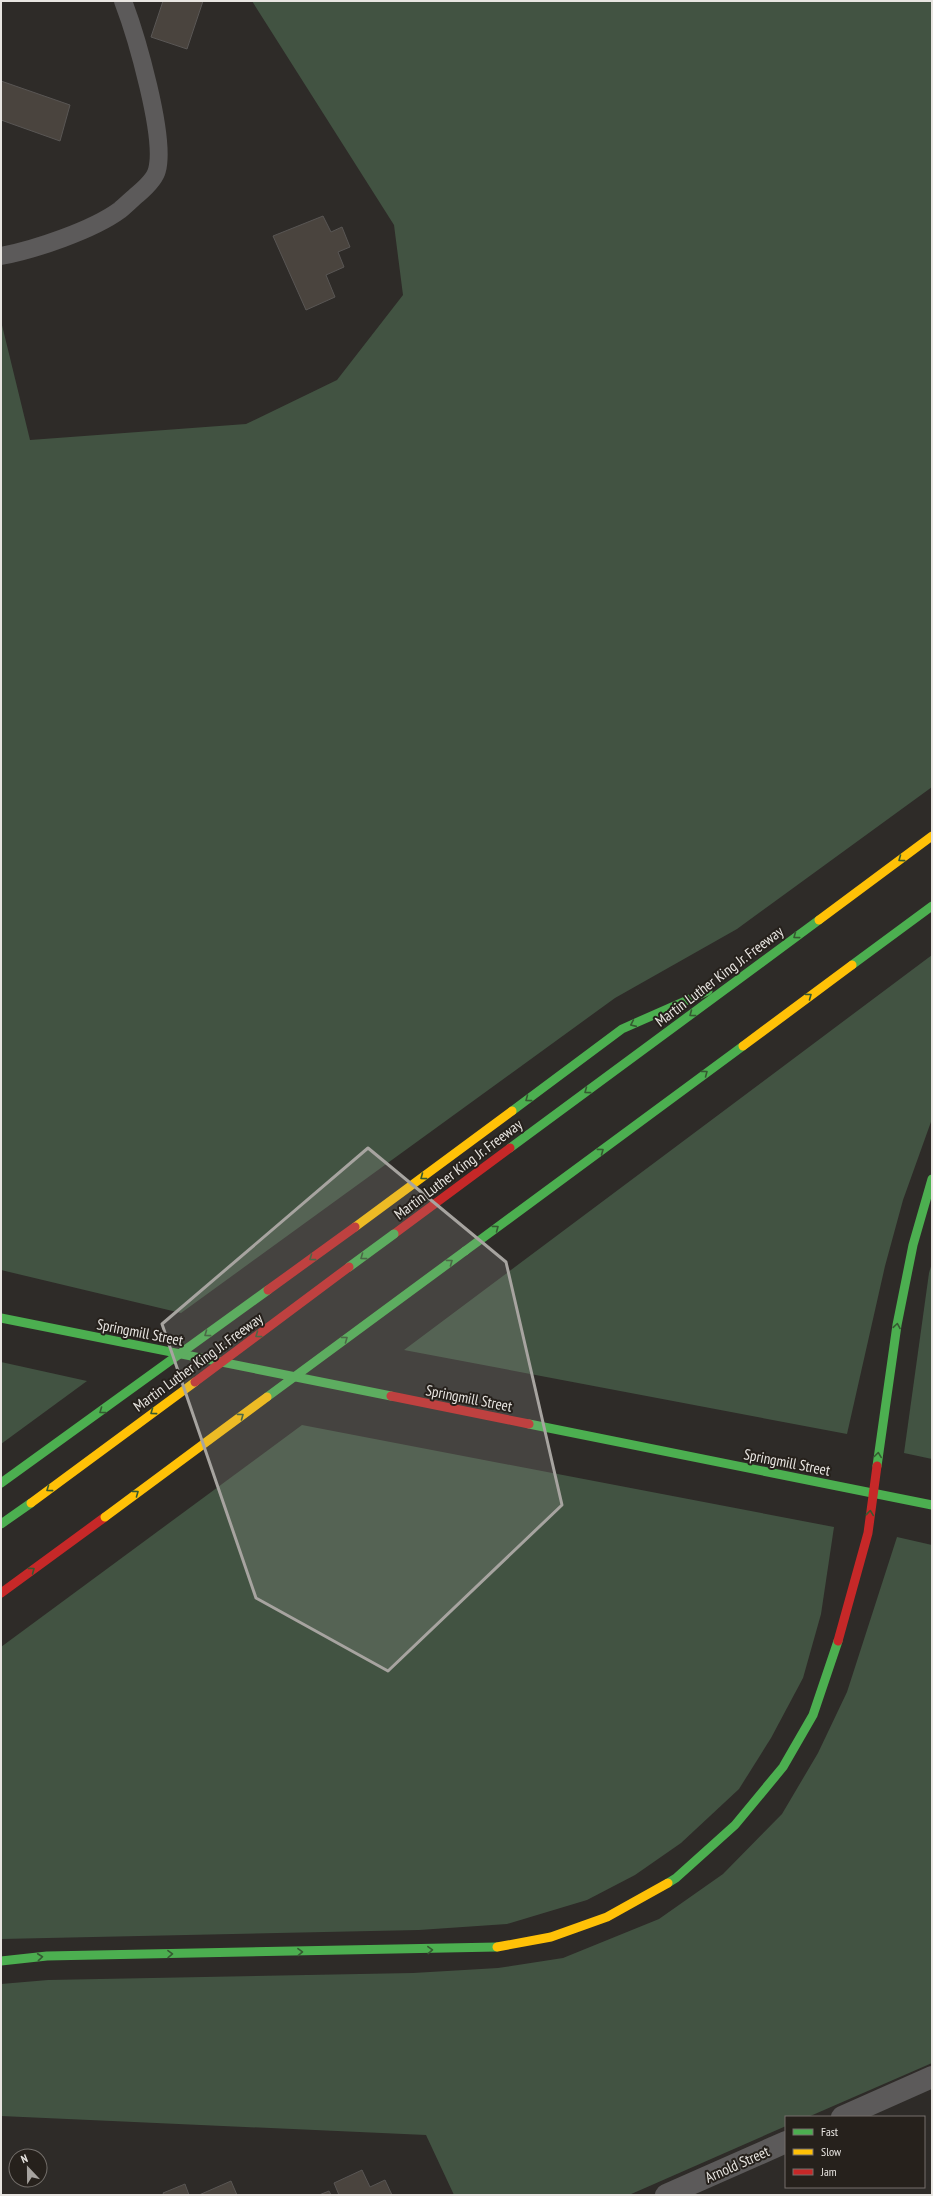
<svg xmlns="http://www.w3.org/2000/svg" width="933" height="2196" viewBox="0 0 933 2196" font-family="'PT Sans Narrow',sans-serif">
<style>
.green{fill:#425342}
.building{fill:#4a443e;stroke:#595654}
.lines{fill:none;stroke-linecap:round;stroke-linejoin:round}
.lane{stroke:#5c5a5a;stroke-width:18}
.street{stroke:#5c5a5a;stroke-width:22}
.fast{stroke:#4caf50;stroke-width:9}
.slow{stroke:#ffc107;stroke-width:9}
.jam{stroke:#c62828;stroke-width:9}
.fast-bridge{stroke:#4caf50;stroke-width:9}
.slow-bridge{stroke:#ffc107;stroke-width:9}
.jam-bridge{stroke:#c62828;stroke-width:9}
.oneway{stroke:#355a31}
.marked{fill:#a7a4a0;fill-opacity:0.2;stroke:#a7a4a0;stroke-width:3;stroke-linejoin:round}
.labels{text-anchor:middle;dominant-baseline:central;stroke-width:4;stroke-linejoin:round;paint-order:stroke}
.street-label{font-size:15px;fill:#e8e5e1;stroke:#26211c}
</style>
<rect width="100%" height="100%" fill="#2e2b28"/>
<g class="green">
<path d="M252,1H932V787L737,929L615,998L181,1313L1,1270V321L30,440L246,424L337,380L403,295L394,225Z"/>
<path d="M932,955V1119L903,1200L885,1266L847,1434L404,1350Z"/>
<path d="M932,1263V1459L904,1453L929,1273Z"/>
<path d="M1,1362L87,1381L1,1444Z"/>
<path d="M302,1425L834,1527L821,1614L803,1678L771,1738L739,1789L681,1843L635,1875L587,1900L507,1924L419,1930L1,1939V1647Z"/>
<path d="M897,1537L932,1545V2063L808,2117H786V2126L629,2195H454L426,2135L1,2116V1984L48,1980L413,1973L498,1968L563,1958L659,1919L723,1874L782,1814L818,1753L847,1692Z"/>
</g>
<g class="building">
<path d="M163,1H203L187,49L151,37Z"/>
<path d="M1,81L70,105L60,141L1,120Z"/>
<path d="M323,216L331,232L342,227L350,247L338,252L344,267L326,275L335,297L306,310L273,236Z"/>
<path d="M362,2170L370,2187L385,2180L392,2195H339L334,2183Z"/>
<path d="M231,2181L237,2195H199Z"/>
<path d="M185,2184L189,2195H164L163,2193Z"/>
<path d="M329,2191L331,2195H319Z"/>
</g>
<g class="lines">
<path class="lane" d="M1,256C34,250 93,230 120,210C126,205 132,199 138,194C145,188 155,179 157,170C166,137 136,35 123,1"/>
<g class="street">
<path d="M842,2117L932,2077"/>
<path d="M666,2195L786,2142"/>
</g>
<g class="fast">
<path d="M852,965L932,906"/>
<path d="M512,1111L622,1029L708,991"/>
<path d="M510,1148L819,920"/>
<path d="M465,1251L743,1046"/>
<path d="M1,1318L391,1396"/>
<path d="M529,1424L932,1505"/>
<path d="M877,1466L897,1325L913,1245L932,1179"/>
<path d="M1,1524L31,1503"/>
<path d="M668,1883L676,1878L735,1825L783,1767L813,1715L838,1641"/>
<path d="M1,1961L47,1956L497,1947"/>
</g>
<g class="slow">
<path d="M819,920L932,836"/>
<path d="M743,1046L852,965"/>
<path d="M355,1227L512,1111"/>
<path d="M497,1947L551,1937L607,1917L668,1883"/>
</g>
<g class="jam">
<path d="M394,1234L510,1148"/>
<path d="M391,1396L529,1424"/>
<path d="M1,1593L105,1517"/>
<path d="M838,1641L868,1533L877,1466"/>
</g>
<g class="fast-bridge">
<path d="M349,1267L394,1234"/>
<path d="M267,1397L465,1251"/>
<path d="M1,1483L268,1290"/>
</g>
<g class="slow-bridge">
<path d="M31,1503L195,1382"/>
<path d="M105,1517L267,1397"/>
</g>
<g class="jam-bridge">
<path d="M268,1290L355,1227"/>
<path d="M195,1382L349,1267"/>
</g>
</g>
<defs><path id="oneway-chevron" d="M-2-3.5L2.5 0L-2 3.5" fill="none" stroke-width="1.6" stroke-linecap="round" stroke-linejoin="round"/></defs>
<g class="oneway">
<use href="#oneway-chevron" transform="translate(901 859) rotate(143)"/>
<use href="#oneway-chevron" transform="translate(796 936) rotate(143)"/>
<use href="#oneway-chevron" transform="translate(809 996) rotate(-36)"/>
<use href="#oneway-chevron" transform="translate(692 1014) rotate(143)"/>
<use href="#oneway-chevron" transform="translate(633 1024) rotate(156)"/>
<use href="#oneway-chevron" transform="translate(705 1073) rotate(-37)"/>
<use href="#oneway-chevron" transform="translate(587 1091) rotate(143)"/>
<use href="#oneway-chevron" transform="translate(528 1099) rotate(143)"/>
<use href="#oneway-chevron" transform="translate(601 1151) rotate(-37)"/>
<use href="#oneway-chevron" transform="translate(423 1177) rotate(143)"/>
<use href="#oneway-chevron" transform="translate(496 1228) rotate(-37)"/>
<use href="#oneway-chevron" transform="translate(363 1257) rotate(144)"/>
<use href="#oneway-chevron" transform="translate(312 1258) rotate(144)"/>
<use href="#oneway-chevron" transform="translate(450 1262) rotate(-36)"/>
<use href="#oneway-chevron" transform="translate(897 1326) rotate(-81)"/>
<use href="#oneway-chevron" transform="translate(207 1334) rotate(144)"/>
<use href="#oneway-chevron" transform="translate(258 1335) rotate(144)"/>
<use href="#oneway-chevron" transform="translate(345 1339) rotate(-36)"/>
<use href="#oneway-chevron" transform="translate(102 1411) rotate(144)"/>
<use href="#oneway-chevron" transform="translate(153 1412) rotate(144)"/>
<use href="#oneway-chevron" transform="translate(241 1416) rotate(-36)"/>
<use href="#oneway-chevron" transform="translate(878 1455) rotate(-82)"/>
<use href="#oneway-chevron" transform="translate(49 1489) rotate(144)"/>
<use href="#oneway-chevron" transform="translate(136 1493) rotate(-36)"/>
<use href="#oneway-chevron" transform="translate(870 1513) rotate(-84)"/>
<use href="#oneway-chevron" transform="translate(32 1570) rotate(-37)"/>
<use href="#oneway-chevron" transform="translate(430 1950) rotate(-2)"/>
<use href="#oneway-chevron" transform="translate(300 1952) rotate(-1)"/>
<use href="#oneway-chevron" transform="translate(170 1954) rotate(-1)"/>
<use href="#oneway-chevron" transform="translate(40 1957) rotate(-6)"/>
</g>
<path class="marked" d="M368,1148L506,1262L562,1505L388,1671L256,1598L162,1324Z"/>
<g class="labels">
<g class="street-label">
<text transform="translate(719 976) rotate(-37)">Martin Luther King Jr. Freeway</text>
<text transform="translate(458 1169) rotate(-37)">Martin Luther King Jr. Freeway</text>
<text transform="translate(140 1332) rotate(11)">Springmill Street</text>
<text transform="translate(198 1362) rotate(-36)">Martin Luther King Jr. Freeway</text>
<text transform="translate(469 1398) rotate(11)">Springmill Street</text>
<text transform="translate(787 1462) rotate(11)">Springmill Street</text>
<text transform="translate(737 2164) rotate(-24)">Arnold Street</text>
</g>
</g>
<rect width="933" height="2196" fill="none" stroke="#e8e5e1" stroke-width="4"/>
<rect x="785" y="2116" width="140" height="72" fill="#26211c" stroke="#746f6b"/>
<rect x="793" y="2129" width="20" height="6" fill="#4caf50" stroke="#746f6b"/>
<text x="821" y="2136" font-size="12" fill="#e8e5e1">Fast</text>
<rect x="793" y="2149" width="20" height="6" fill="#ffc107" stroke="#746f6b"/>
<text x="821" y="2156" font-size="12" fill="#e8e5e1">Slow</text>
<rect x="793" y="2169" width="20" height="6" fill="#c62828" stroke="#746f6b"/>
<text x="821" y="2176" font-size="12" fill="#e8e5e1">Jam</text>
<g transform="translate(28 2168) rotate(338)"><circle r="19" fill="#26211c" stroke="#746f6b"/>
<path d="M0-3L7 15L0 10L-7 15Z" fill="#a7a4a0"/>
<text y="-6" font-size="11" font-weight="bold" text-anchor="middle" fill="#e8e5e1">N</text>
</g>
</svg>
